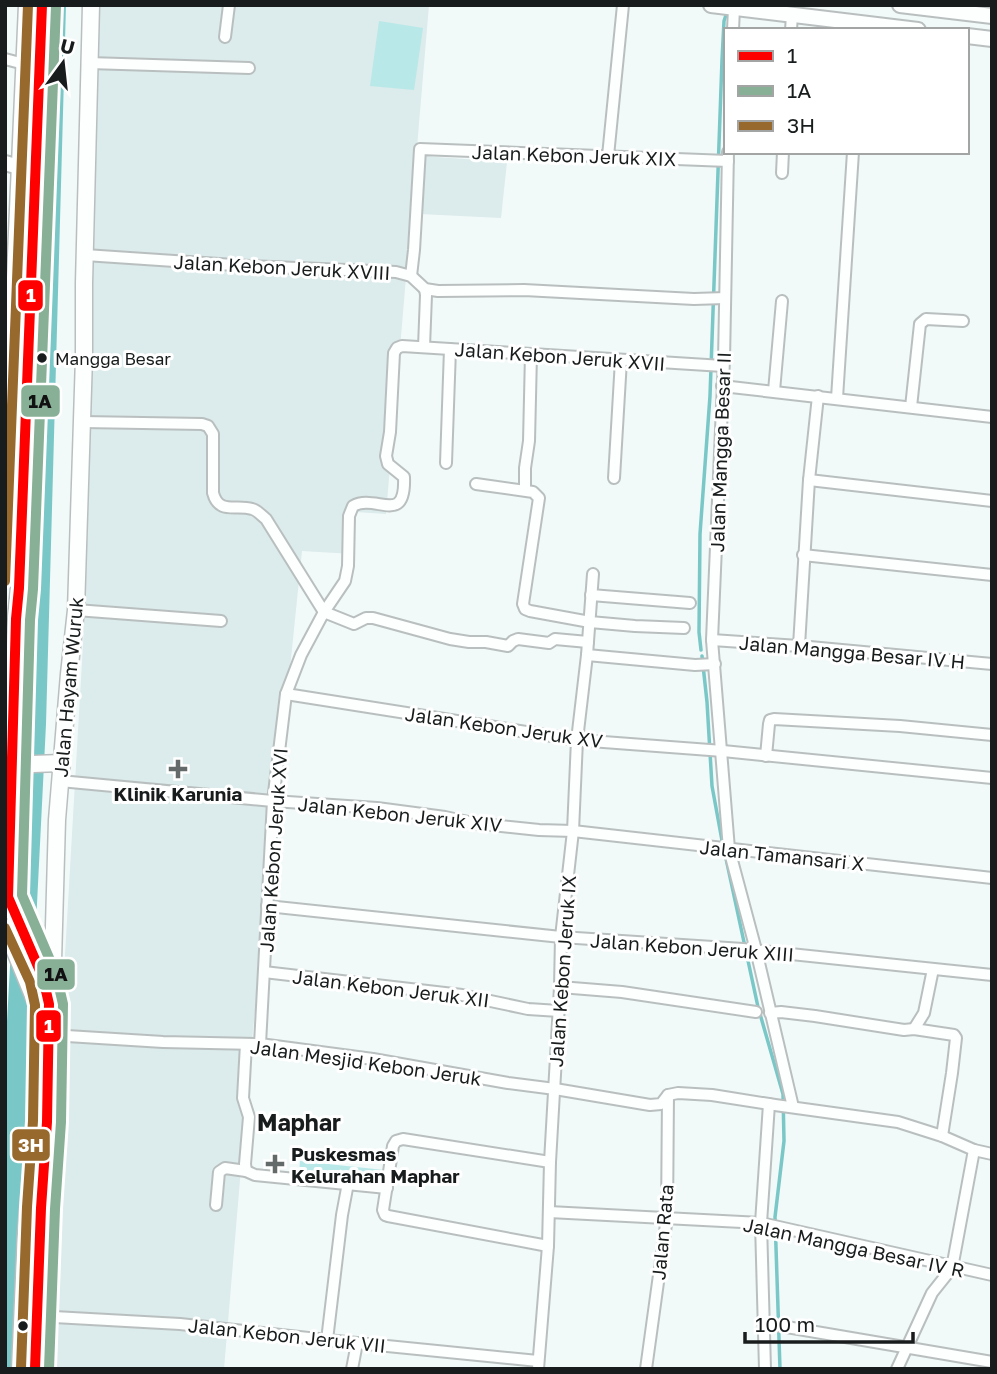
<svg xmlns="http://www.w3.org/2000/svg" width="997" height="1374" viewBox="0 0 997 1374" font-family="'Golos Text',sans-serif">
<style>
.built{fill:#dcebeb}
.green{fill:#b8e8e8}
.water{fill:#7ac7c7}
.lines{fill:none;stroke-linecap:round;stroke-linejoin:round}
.stream{stroke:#7ac7c7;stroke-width:3.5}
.street-casing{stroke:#b9bfbf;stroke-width:14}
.secondary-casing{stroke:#b9bfbf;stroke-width:18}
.primary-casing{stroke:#b9bfbf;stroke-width:19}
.street{stroke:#fdfefe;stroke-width:10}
.secondary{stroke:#fdfefe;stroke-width:14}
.primary{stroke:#fdfefe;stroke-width:16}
.bus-1-casing{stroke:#fff;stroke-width:16}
.bus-2-casing{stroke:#fff;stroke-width:16}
.bus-3-casing{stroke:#fff;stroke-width:16}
.bus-1{stroke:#f00;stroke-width:10}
.bus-2{stroke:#87b096;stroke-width:10}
.bus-3{stroke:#97692d;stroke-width:10}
.bus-dot{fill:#181c1c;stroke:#fff;stroke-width:2.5}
.poi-dot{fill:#646969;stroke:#fff;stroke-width:2.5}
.labels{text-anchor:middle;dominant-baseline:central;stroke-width:6;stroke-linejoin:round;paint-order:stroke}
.bus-label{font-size:17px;fill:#181c1c;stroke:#fff;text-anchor:start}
.street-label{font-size:19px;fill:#181c1c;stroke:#fff}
.poi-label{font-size:19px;font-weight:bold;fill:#181c1c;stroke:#fff}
.quarter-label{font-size:23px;font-weight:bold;fill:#181c1c;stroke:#fff}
.line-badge{stroke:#fff;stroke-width:2.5}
.badge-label{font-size:19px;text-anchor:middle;font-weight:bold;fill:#fff}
.pale-badge-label{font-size:19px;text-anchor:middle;font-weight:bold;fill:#111}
</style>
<rect width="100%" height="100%" fill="#f2f9f9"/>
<g class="built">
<path d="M93,5H429L386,514L356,512L353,554L302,551L251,1050L224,1369H41L85,610L89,63Z"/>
<path d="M422,156L507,162L501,218L420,214Z"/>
</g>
<g class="green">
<path d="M379,21L423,28L414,90L370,86Z"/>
<path d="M300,1161L384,1170L382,1183L299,1174Z"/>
</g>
<path class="water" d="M45,5H66L46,724L31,1024L18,1369H5V1058L19,802Z"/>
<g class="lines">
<g class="stream">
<path d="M701,650L699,632L700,534L710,396L722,60L724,21L727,12"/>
<path d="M702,656L707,702L712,786L723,846"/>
<path d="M725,854L758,1007L783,1094L784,1141L775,1217L780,1369"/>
</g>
<defs>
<g id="street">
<path d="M733,30L734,8"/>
<path d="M791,30L792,15"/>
<path d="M225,37L229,5"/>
<path d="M5,59L24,64"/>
<path d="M89,63L249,68"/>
<path d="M728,152L724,360L712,640L729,849L756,950L793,1107"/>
<path d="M608,156L623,5"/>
<path d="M782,173L783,152"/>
<path d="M85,255L249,266L396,272L411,276L425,289L438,291L524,290L694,299L725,298"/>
<path d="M411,276L414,250L420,149L728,161"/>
<path d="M424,347L426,295L425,289"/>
<path d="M722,386L992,417"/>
<path d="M774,391L782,301"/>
<path d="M837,398L853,152"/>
<path d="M911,407L920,324L926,319L963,321"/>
<path d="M83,422L202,424L208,426L213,434V493C219,515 236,504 252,509C257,510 262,516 266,519L324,612"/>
<path d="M446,463L450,349"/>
<path d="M614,478L621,360"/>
<path d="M809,480L992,501"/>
<path d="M476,484L533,492L539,498L523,604L525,609L530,611L590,622L635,626L684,628"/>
<path d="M525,490V468L529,441L531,354"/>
<path d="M803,555L992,575"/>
<path d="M591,595L690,603"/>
<path d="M76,610L221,621"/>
<path d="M324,612L354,624L366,618H373L450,639L469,642H486L508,646L513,641L518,639L549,643L555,639L588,642"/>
<path d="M712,640L799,646L992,664"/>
<path d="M799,646L809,480L818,396"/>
<path d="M587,655L695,665L715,664"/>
<path d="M286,694L577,740L723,751L992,778"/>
<path d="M766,756L769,724L770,720L774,719L900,726L992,735"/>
<path d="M60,781L273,801L377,808L445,817L473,823L539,830L573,831L992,878"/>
<path d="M267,906L561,937L743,949L992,975"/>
<path d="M264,972L462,995L528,1009L559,1011"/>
<path d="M560,987L622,992L756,1012"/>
<path d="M770,1013L781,1012L815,1016L904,1030L914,1029L954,1035L956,1038L952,1073L942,1136"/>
<path d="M914,1029L924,1013L933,969"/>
<path d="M51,1035L163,1042L260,1044L373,1059L508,1083L555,1089L650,1105L661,1104L668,1095L678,1093L712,1095L775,1105L898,1122L942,1136L974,1150L992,1154"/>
<path d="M260,1044L273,801L286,694L301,655L324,612L345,581L348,566L349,516L353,506C376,493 406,527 404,477L388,464L386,456L390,432L394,353L397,348L402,346L723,366"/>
<path d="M246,1171L245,1164L249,1117L243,1098L246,1044"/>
<path d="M216,1205L219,1172L225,1168L246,1171L255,1175L387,1188"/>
<path d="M549,1212L761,1223L992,1275"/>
<path d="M548,1246L388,1216L385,1215L383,1210L393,1146L396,1141L403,1139L550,1162"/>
<path d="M36,1316L180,1324L327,1340L538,1361"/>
<path d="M763,1323L992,1362"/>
<path d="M327,1340L342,1215L348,1183"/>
<path d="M352,1369L357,1343"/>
<path d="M538,1369L548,1246L550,1162L560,987L561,937L573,831L577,740L587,655L593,574"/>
<path d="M646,1369L667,1217L668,1095"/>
<path d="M765,1369L761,1223L769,1104"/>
<path d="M897,1369L932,1293L952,1268L974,1150"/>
</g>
<g id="secondary">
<path d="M711,5L918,30"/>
<path d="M900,5L992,16"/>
<path d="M967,36L992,39"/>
<path d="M5,163L19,167"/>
</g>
<g id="primary">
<path d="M42,5L19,588L16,619L8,897C18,931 39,960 48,994"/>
<path d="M5,505L27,5"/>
<path d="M5,765L61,763"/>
<path d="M5,927L39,1010L41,1024L40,1042"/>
<path d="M20,1369L26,1233L40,1071"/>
<path d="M35,1369L41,1208L49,1102L57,820L69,674L76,610L84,357V283L91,5"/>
</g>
</defs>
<use href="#street" class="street-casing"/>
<use href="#secondary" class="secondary-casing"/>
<use href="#primary" class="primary-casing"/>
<use href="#street" class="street"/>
<use href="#secondary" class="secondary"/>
<use href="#primary" class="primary"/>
<defs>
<path id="bus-1" d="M35,1369L41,1208L47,1122L49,1004L43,978L8,897L16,619L19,588L42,5"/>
<path id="bus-2" d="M49,1369L55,1209L61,1122L63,1004L56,974L22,895L30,620L33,589L56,6"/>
<g id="bus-3">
<path d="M5,581L28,5"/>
<path d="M5,928L30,982L35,1005L33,1121L27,1207L21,1368"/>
</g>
</defs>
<use href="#bus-1" class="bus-1-casing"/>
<use href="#bus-2" class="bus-2-casing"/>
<use href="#bus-3" class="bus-3-casing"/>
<use href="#bus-1" class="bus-1"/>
<use href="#bus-2" class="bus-2"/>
<use href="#bus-3" class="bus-3"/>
</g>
<g class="bus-dot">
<circle cx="42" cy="358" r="6"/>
<circle cx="23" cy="1326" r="6"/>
</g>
<g class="poi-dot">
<path d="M174.5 758.5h7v7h7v7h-7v7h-7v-7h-7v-7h7z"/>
<path d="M271.5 1153.5h7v7h7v7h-7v7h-7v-7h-7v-7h7z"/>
</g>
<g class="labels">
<g class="bus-label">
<text x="55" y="358">Mangga Besar</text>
</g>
<g class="street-label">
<text transform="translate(574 155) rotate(2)">Jalan Kebon Jeruk XIX</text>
<text transform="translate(282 267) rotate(3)">Jalan Kebon Jeruk XVIII</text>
<text transform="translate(560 356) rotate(4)">Jalan Kebon Jeruk XVII</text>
<text transform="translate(720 452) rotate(-88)">Jalan Mangga Besar II</text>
<text transform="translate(852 652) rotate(5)">Jalan Mangga Besar IV H</text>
<text transform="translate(68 687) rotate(-85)">Jalan Hayam Wuruk</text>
<text transform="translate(504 727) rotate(8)">Jalan Kebon Jeruk XV</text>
<text transform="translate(400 814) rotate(6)">Jalan Kebon Jeruk XIV</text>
<text transform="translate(273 850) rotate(-86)">Jalan Kebon Jeruk XVI</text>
<text transform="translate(782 855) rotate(6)">Jalan Tamansari X</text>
<text transform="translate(692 947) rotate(4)">Jalan Kebon Jeruk XIII</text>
<text transform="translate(562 971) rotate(-86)">Jalan Kebon Jeruk IX</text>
<text transform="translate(391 988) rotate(7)">Jalan Kebon Jeruk XII</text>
<text transform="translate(366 1062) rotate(8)">Jalan Mesjid Kebon Jeruk</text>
<text transform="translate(662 1232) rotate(-85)">Jalan Rata</text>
<text transform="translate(854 1247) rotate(12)">Jalan Mangga Besar IV R</text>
<text transform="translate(287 1335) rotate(6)">Jalan Kebon Jeruk VII</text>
</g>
<g class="poi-label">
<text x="178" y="793">Klinik Karunia</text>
<text x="291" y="1153" text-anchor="start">Puskesmas<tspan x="291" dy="22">Kelurahan Maphar</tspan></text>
</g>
<g class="quarter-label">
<text x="299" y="1122">Maphar</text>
</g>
</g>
<g class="line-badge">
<rect x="17" y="279" width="27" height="33" rx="7" fill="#f00"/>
<rect x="20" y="384" width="41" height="34" rx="7" fill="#87b096"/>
<rect x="36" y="958" width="40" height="33" rx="7" fill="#87b096"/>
<rect x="35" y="1009" width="27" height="34" rx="7" fill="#f00"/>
<rect x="11" y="1128" width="40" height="34" rx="7" fill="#97692d"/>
</g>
<g class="badge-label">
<text x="31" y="302">1</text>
<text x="49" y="1033">1</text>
<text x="31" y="1152">3H</text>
</g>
<g class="pale-badge-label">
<text x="40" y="408">1A</text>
<text x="56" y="981">1A</text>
</g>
<rect width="997" height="1374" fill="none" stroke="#181c1c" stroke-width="14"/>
<rect x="724" y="28" width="245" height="126" fill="#ffffff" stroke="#a3a4a4" stroke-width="2"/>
<rect x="738" y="51" width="35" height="10" fill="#ff0000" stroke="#a3a4a4" stroke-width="2"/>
<text x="787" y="63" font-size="21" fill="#181c1c">1</text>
<rect x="738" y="86" width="35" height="10" fill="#87b096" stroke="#a3a4a4" stroke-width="2"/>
<text x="787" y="98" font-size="21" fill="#181c1c">1A</text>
<rect x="738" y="121" width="35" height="10" fill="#97692d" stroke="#a3a4a4" stroke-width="2"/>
<text x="787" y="133" font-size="21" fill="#181c1c">3H</text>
<g transform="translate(63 63) rotate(15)" stroke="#ffffff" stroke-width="5" paint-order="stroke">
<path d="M0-5L12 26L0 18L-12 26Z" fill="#181c1c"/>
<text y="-10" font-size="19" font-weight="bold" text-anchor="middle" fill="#181c1c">U</text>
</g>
<path d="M745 1332v10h168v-10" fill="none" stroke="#181c1c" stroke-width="3.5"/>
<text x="755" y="1332" font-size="21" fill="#181c1c" stroke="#ffffff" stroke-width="5" paint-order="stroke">100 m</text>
</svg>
